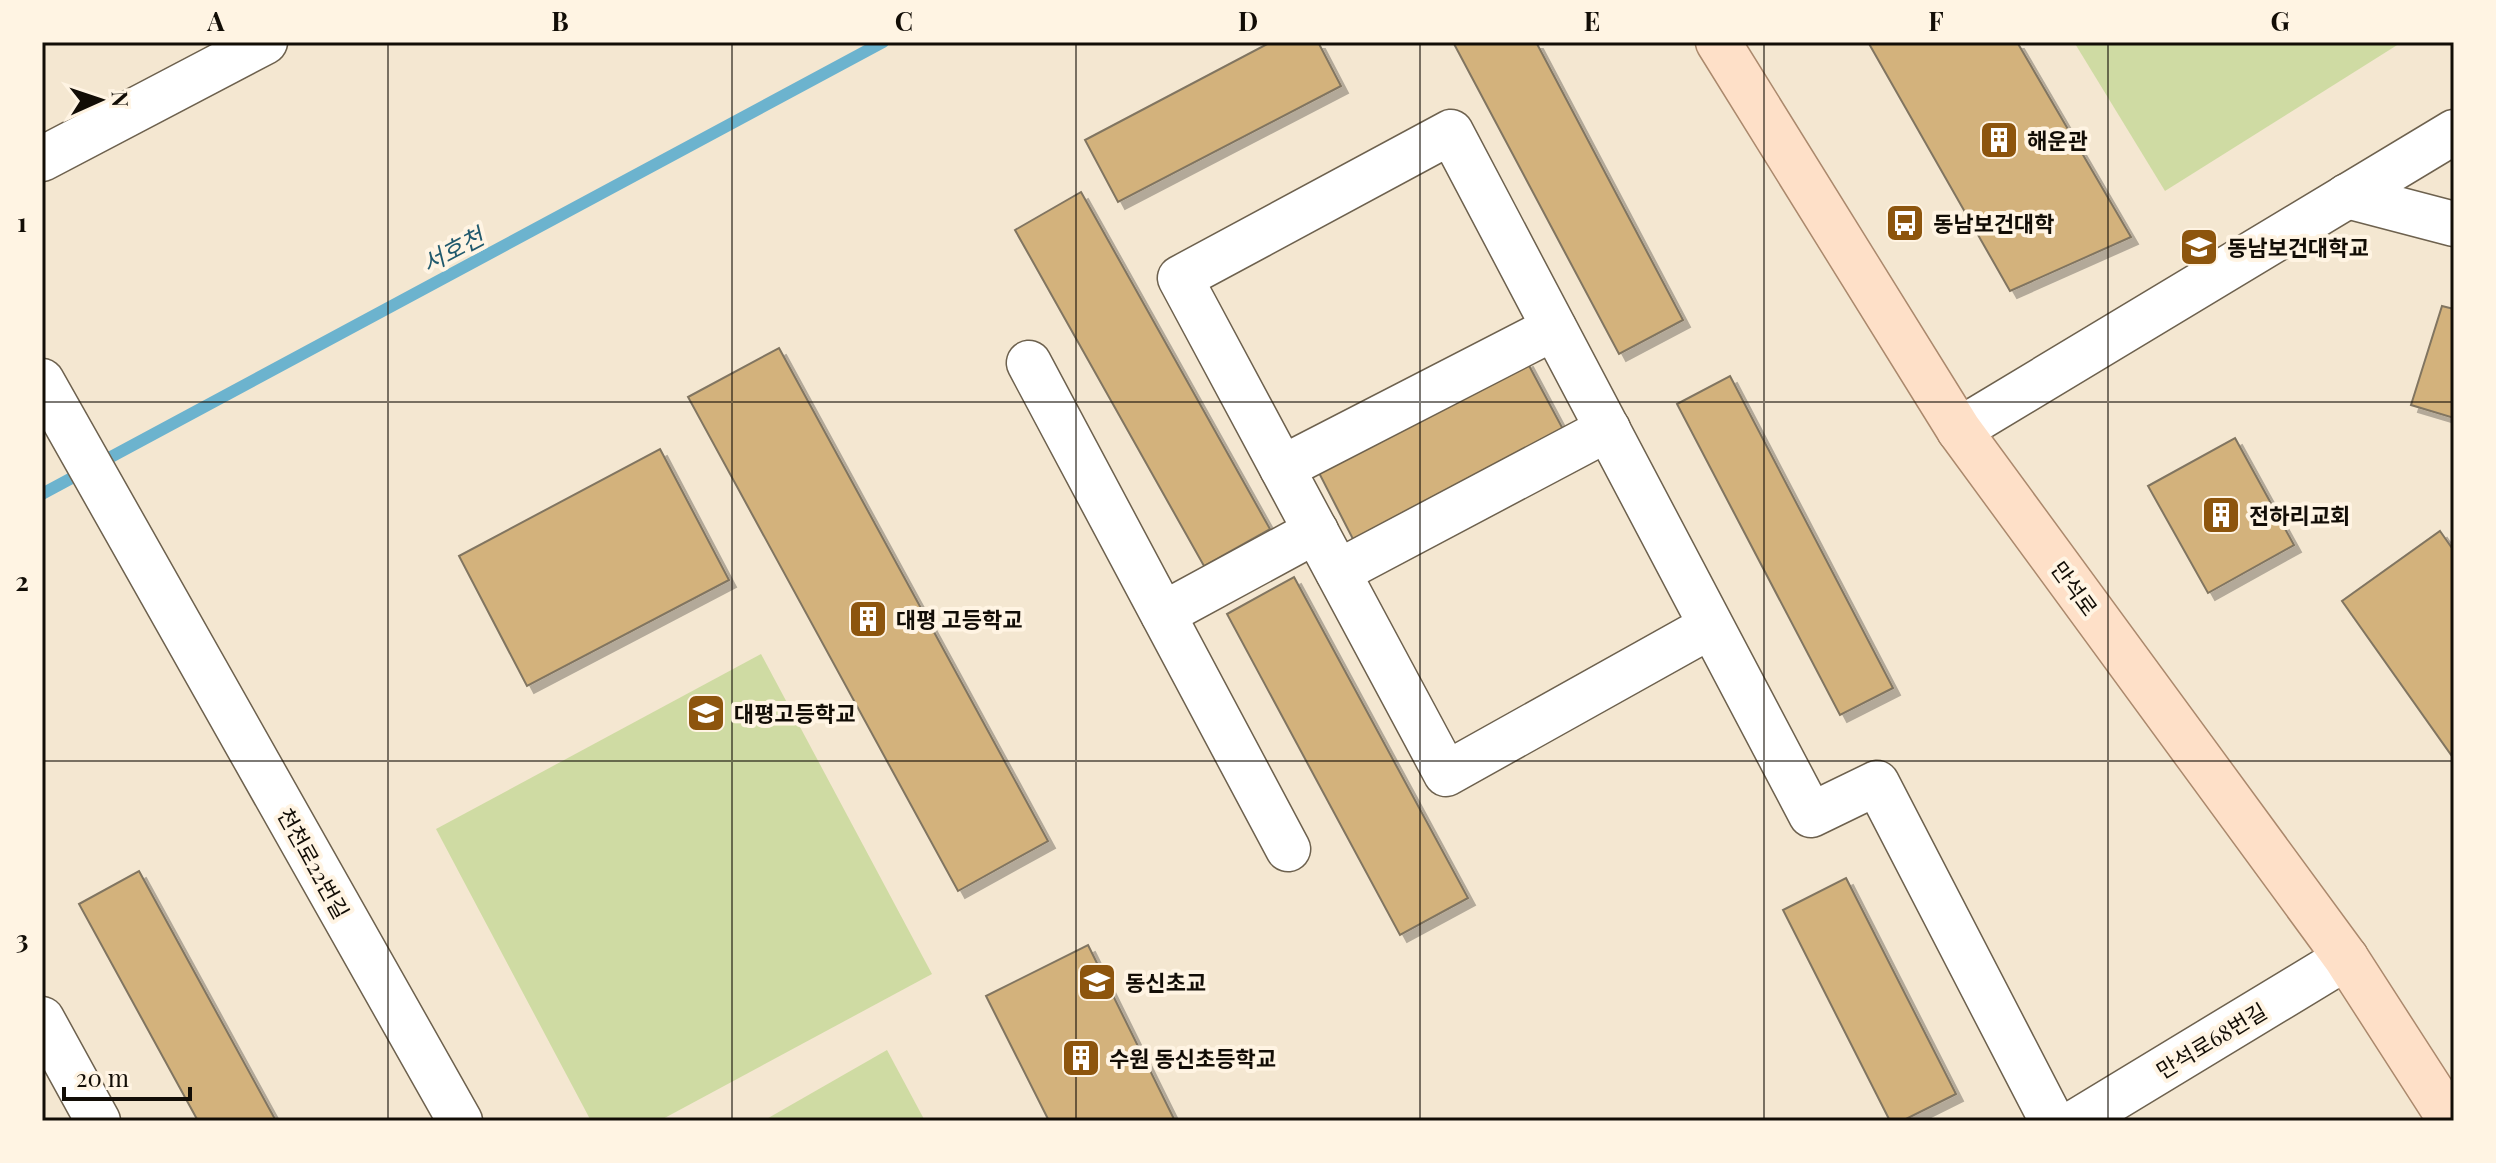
<svg xmlns="http://www.w3.org/2000/svg" width="2496" height="1163" viewBox="0 0 2496 1163" font-family="'Playfair Display','Noto Sans KR',serif">
<style>
.green{fill:#cfdba3}
.lines{fill:none;stroke-linecap:round;stroke-linejoin:round}
.stream{stroke:#6cb3ce;stroke-width:12}
.building{fill:#d3b27b;stroke:#817561;stroke-width:2;filter:url(#shadow)}
.minor-casing{stroke:#6d614e;stroke-width:47}
.major-casing{stroke:#ab896d;stroke-width:47}
.minor{stroke:#fff;stroke-width:44}
.major{stroke:#fee0c8;stroke-width:44}
.grid{fill:none;stroke:#120d06;stroke-width:2;stroke-opacity:0.55}
.labels{text-anchor:middle;dominant-baseline:central;stroke-width:8;stroke-linejoin:round;paint-order:stroke}
.poi-label{font-size:22px;font-weight:bold;fill:#120d06;stroke:#fff4e3;text-anchor:start}
.street-label{font-size:22px;fill:#120d06;stroke:#fff4e3}
.water-label{font-size:24px;font-style:italic;fill:#20596d;stroke:#fff4e3}
.neatline{fill:none;stroke:#120d06;stroke-width:3}
.grid-label{font-size:26px;text-anchor:middle;font-weight:bold;fill:#120d06}
</style>
<defs>
<filter id="shadow"><feDropShadow dx="7" dy="7" stdDeviation="0" flood-color="#0004"/></filter>
</defs>
<rect width="100%" height="100%" fill="#f4e7d1"/>
<g class="green">
<path d="M2074,42H2402L2165,191Z"/>
<path d="M761,654L932,974L659,1121H591L436,829Z"/>
<path d="M887,1050L925,1121H763Z"/>
</g>
<g class="lines">
<path class="stream" d="M42,494L883,42"/>
</g>
<g class="building">
<path d="M1271,42H1318L1341,86L1118,202L1085,140Z"/>
<path d="M1453,42H1536L1683,320L1619,354Z"/>
<path d="M1868,42H2017L2131,237L2010,291Z"/>
<path d="M1081,192L1270,529L1204,566L1015,230Z"/>
<path d="M2442,306L2454,309V418L2411,405Z"/>
<path d="M779,348L1048,841L958,891L688,397Z"/>
<path d="M1526,360L1565,433L1355,543L1317,469Z"/>
<path d="M1730,376L1893,688L1840,715L1677,404Z"/>
<path d="M2235,438L2294,545L2208,593L2148,486Z"/>
<path d="M660,449L729,580L527,686L459,556Z"/>
<path d="M2440,531L2454,551V759L2342,601Z"/>
<path d="M1294,577L1468,898L1400,935L1227,614Z"/>
<path d="M139,871L276,1121H198L79,904Z"/>
<path d="M1846,878L1956,1094L1902,1121H1890L1783,910Z"/>
<path d="M1088,945L1175,1121H1049L986,996Z"/>
</g>
<g class="lines">
<defs>
<g id="minor">
<path d="M42,159L265,42"/>
<path d="M2347,196L2454,224"/>
<path d="M1029,363L1288,849"/>
<path d="M42,381L460,1121"/>
<path d="M1959,430L2454,132"/>
<path d="M1282,468L1554,328"/>
<path d="M1338,572L1608,429"/>
<path d="M1163,614L1316,531"/>
<path d="M1711,626L1446,774L1180,278L1451,132L1811,815L1877,783L2052,1121"/>
<path d="M42,1019L98,1121"/>
<path d="M2077,1121L2346,958"/>
</g>
<path id="major" d="M1718,42L1959,430L2346,958L2451,1121"/>
</defs>
<use href="#minor" class="minor-casing"/>
<use href="#major" class="major-casing"/>
<use href="#minor" class="minor"/>
<use href="#major" class="major"/>
</g>
<path class="grid" d="M388,42V1121M732,42V1121M1076,42V1121M1420,42V1121M1764,42V1121M2108,42V1121M42,402H2454M42,761H2454"/>
<defs>
<symbol id="building-square" viewBox="-11 -11 22 22"><rect x="-9" y="-9" width="18" height="18" rx="4" fill="#8d550d" stroke="#fff4e3"/><path d="M-4-6H4V6H1V3H-1V6H-4ZM-2.5-4.3h1.7v1.8h-1.7ZM.8-4.3h1.7v1.8H.8ZM-2.5-1h1.7V.8h-1.7ZM.8-1h1.7V.8H.8Z" fill="#fff"/></symbol>
<symbol id="bus-square" viewBox="-11 -11 22 22"><rect x="-9" y="-9" width="18" height="18" rx="4" fill="#8d550d" stroke="#fff4e3"/><path d="M-5-6H5V4H4V6H2V4H-2V6H-4V4H-5ZM-3.5-4V0h7V-4ZM-3.5 1.2v1.5H-2V1.2ZM2 1.2v1.5H3.5V1.2Z" fill="#fff"/></symbol>
<symbol id="university-square" viewBox="-11 -11 22 22"><rect x="-9" y="-9" width="18" height="18" rx="4" fill="#8d550d" stroke="#fff4e3"/><path d="M0-5L7-2L0 1L-7-2ZM-4 1L0 2.5L4 1V4Q0 6-4 4Z" fill="#fff"/></symbol>
<symbol id="school-square" viewBox="-11 -11 22 22"><rect x="-9" y="-9" width="18" height="18" rx="4" fill="#8d550d" stroke="#fff4e3"/><path d="M0-5L7-2L0 1L-7-2ZM-4 1L0 2.5L4 1V4Q0 6-4 4Z" fill="#fff"/></symbol>
</defs>
<g fill-rule="evenodd">
<use href="#building-square" x="1977" y="118" width="44" height="44"/>
<use href="#bus-square" x="1883" y="201" width="44" height="44"/>
<use href="#university-square" x="2177" y="225" width="44" height="44"/>
<use href="#building-square" x="2199" y="493" width="44" height="44"/>
<use href="#building-square" x="846" y="597" width="44" height="44"/>
<use href="#school-square" x="684" y="691" width="44" height="44"/>
<use href="#school-square" x="1075" y="960" width="44" height="44"/>
<use href="#building-square" x="1059" y="1036" width="44" height="44"/>
</g>
<g class="labels">
<g class="poi-label">
<text x="2027" y="140">해운관</text>
<text x="1933" y="223">동남보건대학</text>
<text x="2227" y="247">동남보건대학교</text>
<text x="2249" y="515">전하리교회</text>
<text x="896" y="619">대평 고등학교</text>
<text x="734" y="713">대평고등학교</text>
<text x="1125" y="982">동신초교</text>
<text x="1109" y="1058">수원 동신초등학교</text>
</g>
<g class="street-label">
<text transform="translate(2075 588) rotate(54)">만석로</text>
<text transform="translate(314 863) rotate(61)">천천로22번길</text>
<text transform="translate(2211 1040) rotate(-31)">만석로68번길</text>
</g>
<g class="water-label">
<text transform="translate(452 249) rotate(-28)">서호천</text>
</g>
</g>
<rect width="2496" height="1163" fill="none" stroke="#fff4e3" stroke-width="88"/>
<g transform="translate(100 100) rotate(87)" stroke="#fff4e3" stroke-width="6" paint-order="stroke">
<path d="M0-6L14 30L0 20L-14 30Z" fill="#120d06"/>
<text y="-12" font-size="22" font-weight="bold" text-anchor="middle" fill="#120d06">N</text>
</g>
<path d="M64 1087v12h126v-12" fill="none" stroke="#120d06" stroke-width="4"/>
<text x="76" y="1087" font-size="24" fill="#120d06" stroke="#fff4e3" stroke-width="6" paint-order="stroke">20 m</text>
<rect x="44" y="44" width="2408" height="1075" class="neatline"/>
<g class="grid-label">
<text x="216" y="31">A</text>
<text x="560" y="31">B</text>
<text x="904" y="31">C</text>
<text x="1248" y="31">D</text>
<text x="1592" y="31">E</text>
<text x="1936" y="31">F</text>
<text x="2280" y="31">G</text>
<text x="22" y="232">1</text>
<text x="22" y="591">2</text>
<text x="22" y="949">3</text>
</g>
</svg>
